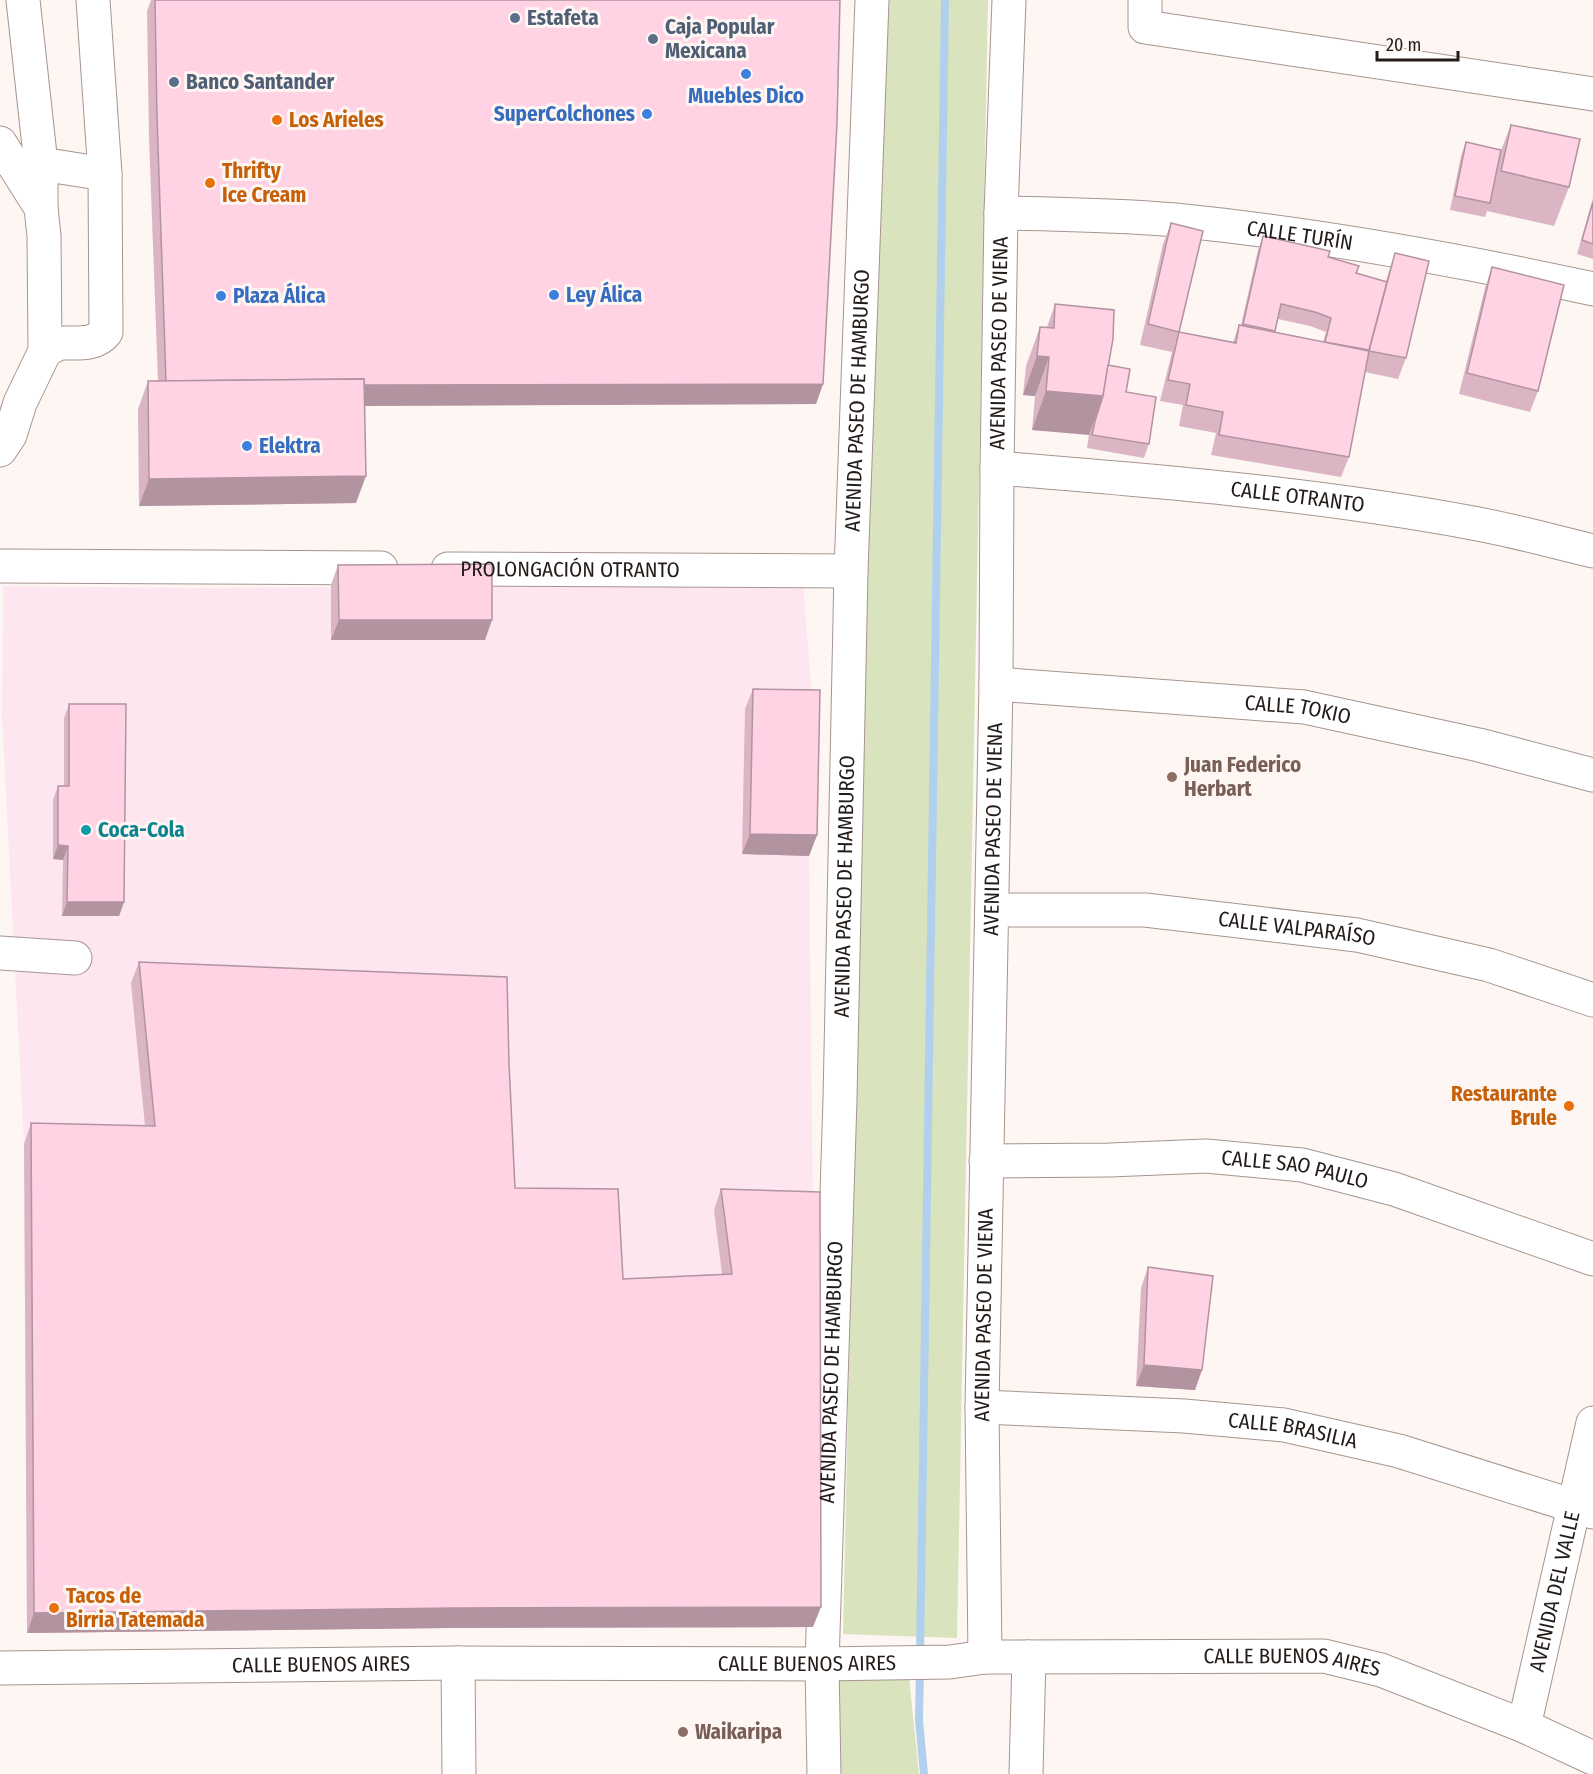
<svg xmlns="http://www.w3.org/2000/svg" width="1593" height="1774" viewBox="0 0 1593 1774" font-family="'Fira Sans Condensed',sans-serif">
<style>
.industrial{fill:#fee6f1}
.green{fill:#d9e3bd}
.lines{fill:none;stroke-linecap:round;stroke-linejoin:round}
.stream{stroke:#b0d0ee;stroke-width:8}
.minor-casing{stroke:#a6958e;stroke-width:35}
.minor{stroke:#fff;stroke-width:33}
.wall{fill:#dbb5c4;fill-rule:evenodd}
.shaded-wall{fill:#b293a0}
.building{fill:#ffd2e4;stroke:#b293a0;stroke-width:1.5}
.service-dot{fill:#5c6f8a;stroke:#fdf6f3;stroke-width:2}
.shop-dot{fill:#3f7fe0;stroke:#fdf6f3;stroke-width:2}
.food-dot{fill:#e8710a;stroke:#fdf6f3;stroke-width:2}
.education-dot{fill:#8d6e63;stroke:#fdf6f3;stroke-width:2}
.culture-dot{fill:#0f9aa8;stroke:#fdf6f3;stroke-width:2}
.labels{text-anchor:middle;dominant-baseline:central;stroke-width:6;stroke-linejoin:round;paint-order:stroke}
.service-label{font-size:21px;font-weight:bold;fill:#4e5e75;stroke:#fdf6f3;text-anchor:start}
.shop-label{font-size:21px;font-weight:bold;fill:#366cbe;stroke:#fdf6f3;text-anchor:start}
.food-label{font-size:21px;font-weight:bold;fill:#c56008;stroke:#fdf6f3;text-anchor:start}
.street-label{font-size:21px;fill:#231c19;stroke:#fdf6f3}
.education-label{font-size:21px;font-weight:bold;fill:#785e54;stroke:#fdf6f3;text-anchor:start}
.culture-label{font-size:21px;font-weight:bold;fill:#0d838f;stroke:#fdf6f3;text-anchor:start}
</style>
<rect width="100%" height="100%" fill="#fdf6f3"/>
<path class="industrial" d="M803,583L813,711L809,856L813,1212V1627L448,1628L27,1633L24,1144L2,717L3,586L191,588Z"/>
<g class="green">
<path d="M879,0H988L957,1638L843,1634Z"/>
<path d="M832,1675L909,1678L919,1774H834Z"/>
</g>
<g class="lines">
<g class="stream">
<path d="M920,1657L945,0"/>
<path d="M920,1670L919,1720L924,1774"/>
</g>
<defs>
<g id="minor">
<path d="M23,0L41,164V208"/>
<path d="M1145,0V27L1593,94"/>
<path d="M0,143L41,208L44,236L45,351L20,403L10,435L0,450"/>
<path d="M41,164L105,174"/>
<path id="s1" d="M1001,213C1059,214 1117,215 1175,220C1315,234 1455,259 1593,289"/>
<path d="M45,351C50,348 58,343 64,343C79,343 96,345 106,332L105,174L93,0"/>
<path id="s2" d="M997,468C1158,481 1319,494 1478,524C1516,531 1555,542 1593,551"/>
<path d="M0,566L381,568"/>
<path id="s3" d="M448,569L851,571"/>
<path id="s4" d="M996,684L1304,707L1479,745L1593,775"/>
<path id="s5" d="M992,910H1145L1357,935L1489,965L1593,1000"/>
<path d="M0,953L75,958"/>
<path id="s6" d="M986,1161L1110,1160L1206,1156L1302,1165L1394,1189L1593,1259"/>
<path id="s7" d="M982,1407L1184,1416L1284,1425L1399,1451L1593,1512"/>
<path id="s8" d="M985,1657L982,1407L996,684L997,468L1001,213L1009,0"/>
<path d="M458,1663L459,1774"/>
<path id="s9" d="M0,1668L458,1663L822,1664L950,1662L985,1657L1324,1656L1381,1670L1524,1726L1593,1758"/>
<path id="s10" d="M1524,1726L1593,1423"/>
<path id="s11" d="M824,1774L822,1664L840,1099L851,571L872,0"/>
<path d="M1026,1774L1029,1657"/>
</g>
</defs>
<use href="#minor" class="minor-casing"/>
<use href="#minor" class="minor"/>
</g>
<g class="wall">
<path d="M151,0H840L823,384L816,404L365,406L356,503L139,506L138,409L148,381H158L149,137L147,11Z"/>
<path d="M1511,125L1569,187L1554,226L1487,211L1485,217L1450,210L1461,156L1466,142L1501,150Z"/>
<path d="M1593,198V259L1577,254Z"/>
<path d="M1171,223L1179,332L1233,342L1239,325H1241L1258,250L1263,236L1328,257L1356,273L1386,281L1395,253L1406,358L1398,379L1365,372L1349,457L1341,477L1211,455L1216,433L1179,426L1183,405L1160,401L1172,352L1140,345L1163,244ZM1278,319L1310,326L1326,332L1323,342L1275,332Z"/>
<path d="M1492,267L1538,391L1530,412L1459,394L1485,288Z"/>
<path d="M1055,304L1108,365L1126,392L1149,444L1144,458L1087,448L1089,434L1032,430L1035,396L1023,395L1026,366L1040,327H1047Z"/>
<path d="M338,565L485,640H331V585Z"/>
<path d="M753,689L817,835L809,856L742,854L745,709Z"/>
<path d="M69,704L124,902L119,916H62L63,860L53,859V800L58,786H64V718Z"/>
<path d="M139,962L509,1063L515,1188L623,1279L722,1274L714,1210L721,1189L813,1627L448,1628L27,1633L24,1144L31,1123L145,1126L131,983Z"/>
<path d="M1148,1267L1195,1390L1136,1386L1141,1288Z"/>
</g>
<g class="shaded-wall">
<path d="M1037,356L1049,357L1035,396L1023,395Z"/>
<path d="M823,384L816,404L354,406L362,385Z"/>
<path d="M1046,391L1103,396L1089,435L1032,430Z"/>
<path d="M366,476L356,503L139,506L149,479Z"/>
<path d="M339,620H492L485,640H331Z"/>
<path d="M750,834L817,835L809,856L742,854Z"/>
<path d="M58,845L68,846L63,860L53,859Z"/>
<path d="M67,902H124L119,916H62Z"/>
<path d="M1144,1365L1202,1370L1195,1390L1136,1386Z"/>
<path d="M821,1607L813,1627L448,1628L27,1633L34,1613L456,1608Z"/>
</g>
<g class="building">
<path d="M155,0H840L837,123L823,384L364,385V379L166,381L157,117Z"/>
<path d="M1511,125L1580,139L1569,187L1501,171Z"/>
<path d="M1466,142L1501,150L1490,203L1455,196Z"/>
<path d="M1593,202V244L1582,240Z"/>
<path d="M1171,223L1203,231L1179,332L1236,343L1239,325L1369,351L1349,457L1219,435L1223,412L1186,405L1190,384L1168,380L1179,332L1148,324Z"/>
<path d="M1263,236L1330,251L1328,257L1359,266L1356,273L1387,282L1369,350L1325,342L1331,318L1315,312L1281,304L1275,331L1243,324Z"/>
<path d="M1395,253L1429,261L1406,358L1369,351Z"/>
<path d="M1492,267L1564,285L1538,391L1467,373Z"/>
<path d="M1055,304L1114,310L1113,339L1103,396L1046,391L1049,357L1037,356L1040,327L1054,328Z"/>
<path d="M1108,365L1130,369L1126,392L1156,397L1149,444L1092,435L1095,421L1103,396Z"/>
<path d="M364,379L366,476L149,479L148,381Z"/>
<path d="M492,564V620H339L338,565Z"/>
<path d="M753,689L820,690L817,835L750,834Z"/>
<path d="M69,704H126L124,902H67L68,846L58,845V786H69Z"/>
<path d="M139,962L507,977L509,1063L515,1188L618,1189L623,1279L732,1274L721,1189L820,1192L821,1607L456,1608L34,1613L31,1123L155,1126Z"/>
<path d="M1148,1267L1213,1276L1202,1370L1144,1365Z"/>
</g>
<g class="service-dot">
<circle cx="515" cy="18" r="6"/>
<circle cx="653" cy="39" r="6"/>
<circle cx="174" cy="82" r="6"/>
</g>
<g class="shop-dot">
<circle cx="746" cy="74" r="6"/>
<circle cx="647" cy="114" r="6"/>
<circle cx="554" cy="295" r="6"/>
<circle cx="221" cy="296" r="6"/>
<circle cx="247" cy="446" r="6"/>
</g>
<g class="food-dot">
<circle cx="277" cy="120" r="6"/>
<circle cx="210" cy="183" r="6"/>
<circle cx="1569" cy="1106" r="6"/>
<circle cx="54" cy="1608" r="6"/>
</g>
<g class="education-dot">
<circle cx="1172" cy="777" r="6"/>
<circle cx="683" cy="1732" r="6"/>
</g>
<circle class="culture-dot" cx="86" cy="830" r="6"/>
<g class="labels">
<g class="service-label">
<text x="527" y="18">Estafeta</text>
<text x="665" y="27">Caja Popular<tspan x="665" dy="24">Mexicana</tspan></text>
<text x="186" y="82">Banco Santander</text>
</g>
<g class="shop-label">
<text x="746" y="96" text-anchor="middle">Muebles Dico</text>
<text x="635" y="114" text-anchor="end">SuperColchones</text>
<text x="566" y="295">Ley Álica</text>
<text x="233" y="296">Plaza Álica</text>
<text x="259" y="446">Elektra</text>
</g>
<g class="food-label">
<text x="289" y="120">Los Arieles</text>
<text x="222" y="171">Thrifty<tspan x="222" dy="24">Ice Cream</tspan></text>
<text x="1557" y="1094" text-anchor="end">Restaurante<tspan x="1557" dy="24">Brule</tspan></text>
<text x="66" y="1596">Tacos de<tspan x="66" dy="24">Birria Tatemada</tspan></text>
</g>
<g class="street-label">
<text stroke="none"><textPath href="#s1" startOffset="300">CALLE TURÍN</textPath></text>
<text stroke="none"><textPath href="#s8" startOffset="1314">AVENIDA PASEO DE VIENA</textPath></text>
<text stroke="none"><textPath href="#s11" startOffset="1374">AVENIDA PASEO DE HAMBURGO</textPath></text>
<text stroke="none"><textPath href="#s2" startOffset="302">CALLE OTRANTO</textPath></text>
<text stroke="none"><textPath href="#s3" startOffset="122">PROLONGACIÓN OTRANTO</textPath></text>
<text stroke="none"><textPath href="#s4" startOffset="303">CALLE TOKIO</textPath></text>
<text stroke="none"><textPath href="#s8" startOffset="828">AVENIDA PASEO DE VIENA</textPath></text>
<text stroke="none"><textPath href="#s11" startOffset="888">AVENIDA PASEO DE HAMBURGO</textPath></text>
<text stroke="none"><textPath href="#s5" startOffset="306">CALLE VALPARAÍSO</textPath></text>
<text stroke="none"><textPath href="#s6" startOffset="310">CALLE SAO PAULO</textPath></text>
<text stroke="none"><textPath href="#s8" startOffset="342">AVENIDA PASEO DE VIENA</textPath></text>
<text stroke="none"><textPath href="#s11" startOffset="402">AVENIDA PASEO DE HAMBURGO</textPath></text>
<text stroke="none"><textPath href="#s7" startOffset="312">CALLE BRASILIA</textPath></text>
<text stroke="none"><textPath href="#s10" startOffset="138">AVENIDA DEL VALLE</textPath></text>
<text stroke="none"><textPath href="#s9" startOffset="807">CALLE BUENOS AIRES</textPath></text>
<text stroke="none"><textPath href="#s9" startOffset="321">CALLE BUENOS AIRES</textPath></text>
<text stroke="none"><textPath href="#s9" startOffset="1293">CALLE BUENOS AIRES</textPath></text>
</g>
<g class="education-label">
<text x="1184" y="765">Juan Federico<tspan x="1184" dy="24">Herbart</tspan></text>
<text x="695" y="1732">Waikaripa</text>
</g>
<g class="culture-label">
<text x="98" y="830">Coca-Cola</text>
</g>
</g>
<path d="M1377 51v9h81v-9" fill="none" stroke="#231c19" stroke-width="3"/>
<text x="1386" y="51" font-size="18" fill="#231c19" stroke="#fdf6f3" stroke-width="4.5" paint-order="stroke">20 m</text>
</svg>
